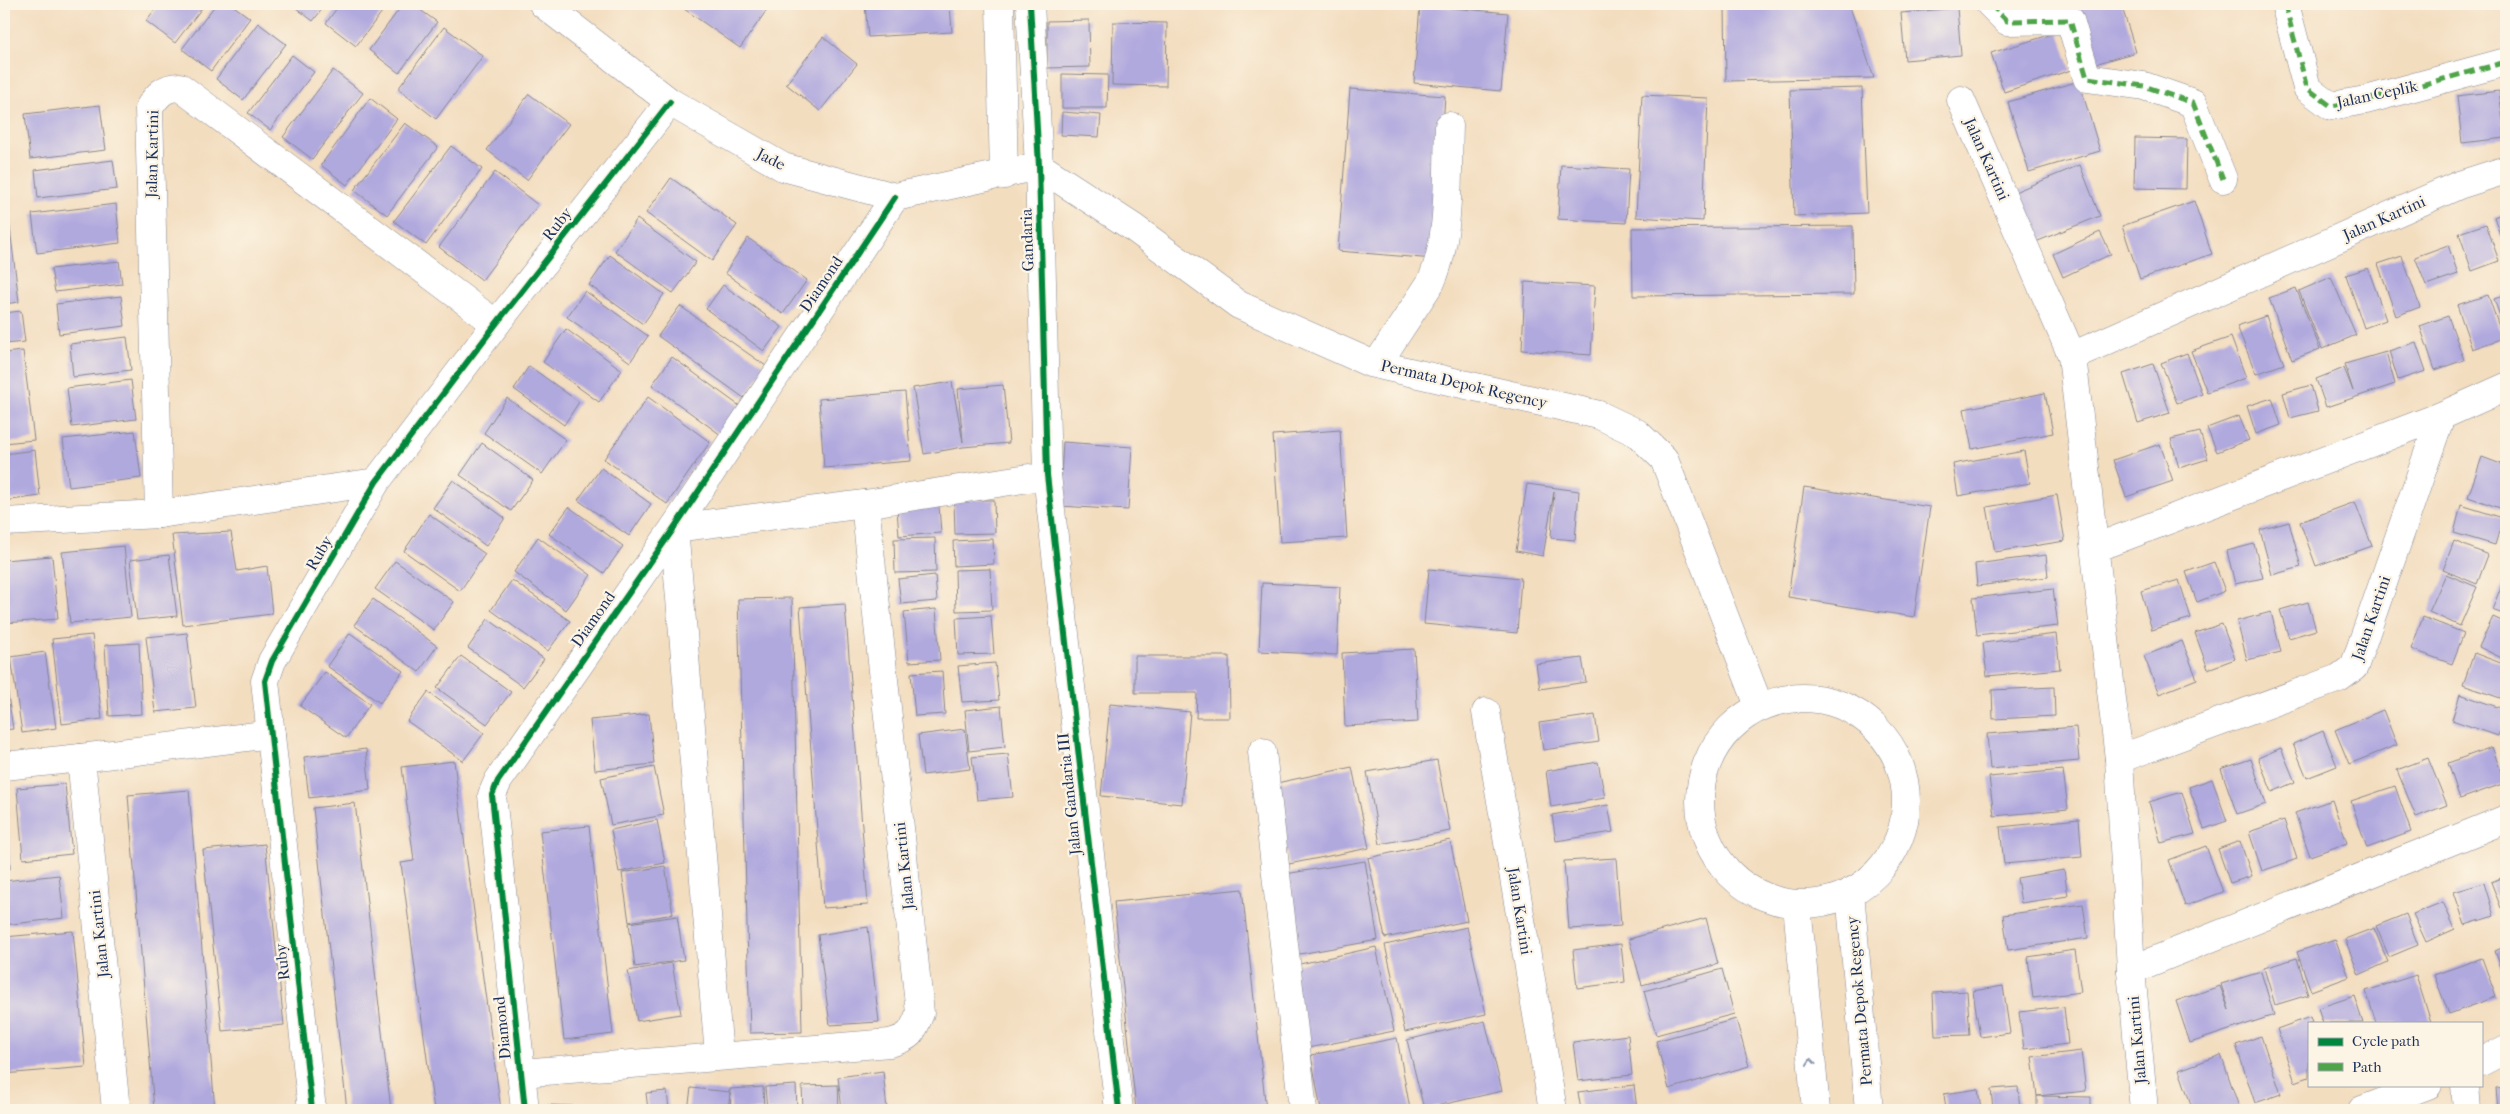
<svg xmlns="http://www.w3.org/2000/svg" width="2510" height="1114" viewBox="0 0 2510 1114" font-family="'IM FELL French Canon',serif">
<style>
.building{fill:#b0a9de}
.lines{fill:none;stroke-linecap:round;stroke-linejoin:round}
.street-casing{stroke:#87868e;stroke-width:29}
.street{stroke:#fff;stroke-width:28}
.quiet{stroke:#4fa44a;stroke-width:5;stroke-dasharray:10 5;stroke-linecap:butt}
.cycleway-casing{stroke:#fcf5e5;stroke-width:9}
.cycleway{stroke:#00873e;stroke-width:6}
.oneway{stroke:#8d97ae}
.labels{text-anchor:middle;dominant-baseline:central;stroke-width:4.5;stroke-linejoin:round;paint-order:stroke}
.street-label{font-size:16px;fill:#1b2f5e;stroke:#fcf5e5}
</style>
<rect width="100%" height="100%" fill="#fcf5e5"/>
<filter id="ink" filterUnits="userSpaceOnUse"><feTurbulence type="fractalNoise" baseFrequency=".02" numOctaves="2"/><feDisplacementMap in="SourceGraphic" scale="10" xChannelSelector="R" yChannelSelector="G"/><feConvolveMatrix kernelMatrix="1 2 1 2 8 2 1 2 1" color-interpolation-filters="sRGB"/></filter>
<filter id="wash" filterUnits="userSpaceOnUse"><feTurbulence type="fractalNoise" baseFrequency=".0096" numOctaves="4" result="noise"/><feDisplacementMap in="SourceGraphic" scale="20" xChannelSelector="R" yChannelSelector="G"/><feGaussianBlur stdDeviation="1.12" result="paint"/><feColorMatrix in="noise" values="0 0 0 0 0 0 0 0 0 0 0 0 0 0 0 0 0 1.4 0 .05"/><feComposite in="paint" operator="in"/></filter>
<g filter="url(#wash)">
<rect width="100%" height="100%" fill="#f3ddbf"/>
<g id="blocks">
<g class="building">
<path d="M159,4H205L175,43L146,21Z"/>
<path d="M216,4H231L250,18L211,71L182,49Z"/>
<path d="M291,4H326L313,21Z"/>
<path d="M340,4H388L356,46L326,23Z"/>
<path d="M403,4H412L437,22L399,73L369,50Z"/>
<path d="M677,4H771L740,48Z"/>
<path d="M865,4H950L952,32L868,37Z"/>
<path d="M1725,4H1849L1874,78L1726,81Z"/>
<path d="M2076,4H2121L2136,52L2095,64Z"/>
<path d="M1420,5L1508,13L1501,91L1414,83Z"/>
<path d="M1957,8L1961,55L1905,60L1901,13Z"/>
<path d="M1089,20L1090,67L1047,68V21Z"/>
<path d="M1113,22L1167,23L1166,86L1112,85Z"/>
<path d="M258,23L286,44L243,100L216,79Z"/>
<path d="M444,27L483,56L436,119L398,89Z"/>
<path d="M2059,32L2071,70L2004,92L1991,53Z"/>
<path d="M823,37L857,64L820,111L786,84Z"/>
<path d="M292,55L314,72L270,130L248,113Z"/>
<path d="M333,70L363,93L312,159L283,137Z"/>
<path d="M1062,74L1108,75L1107,108H1062Z"/>
<path d="M2079,81L2100,151L2029,172L2008,102Z"/>
<path d="M1862,88L1867,213L1794,216L1790,90Z"/>
<path d="M1350,89L1445,96L1434,259L1338,251Z"/>
<path d="M2499,91L2505,138L2462,143L2457,96Z"/>
<path d="M529,94L569,124L527,180L487,150Z"/>
<path d="M1642,95L1708,98L1703,221L1636,217Z"/>
<path d="M370,98L397,119L347,185L321,165Z"/>
<path d="M100,105L106,150L30,159L25,114Z"/>
<path d="M1062,112L1101,115L1099,137L1061,135Z"/>
<path d="M405,123L438,147L387,215L354,190Z"/>
<path d="M2135,138L2187,139L2186,189L2134,188Z"/>
<path d="M451,146L482,169L426,245L394,221Z"/>
<path d="M113,160L117,189L38,198L35,170Z"/>
<path d="M1561,165L1629,169L1626,223L1558,219Z"/>
<path d="M2080,165L2100,216L2033,243L2012,193Z"/>
<path d="M495,172L538,205L482,280L439,247Z"/>
<path d="M671,178L737,225L712,261L646,213Z"/>
<path d="M4,187L8,211L4,212Z"/>
<path d="M2194,201L2212,254L2140,279L2122,226Z"/>
<path d="M116,204L120,243L37,253L32,214Z"/>
<path d="M2506,212V252L2494,217Z"/>
<path d="M637,219L696,262L673,293L615,251Z"/>
<path d="M4,220H9L19,302L4,304Z"/>
<path d="M2486,224L2499,261L2472,271L2459,233Z"/>
<path d="M1853,226L1854,294L1633,296L1632,228Z"/>
<path d="M2100,232L2111,254L2063,277L2053,254Z"/>
<path d="M748,238L807,280L783,314L725,273Z"/>
<path d="M2448,245L2458,274L2426,285L2415,257Z"/>
<path d="M610,255L664,294L643,324L589,285Z"/>
<path d="M2402,256L2420,307L2396,316L2378,264Z"/>
<path d="M119,261L122,284L55,292L51,269Z"/>
<path d="M2368,268L2386,320L2364,328L2346,275Z"/>
<path d="M2331,277L2356,335L2322,349L2299,291Z"/>
<path d="M1525,282L1595,286L1591,355L1522,350Z"/>
<path d="M723,285L782,327L764,351L706,309Z"/>
<path d="M2296,288L2320,349L2292,360L2269,298Z"/>
<path d="M585,291L648,336L630,362L567,317Z"/>
<path d="M2488,295L2503,338L2472,349L2457,305Z"/>
<path d="M2506,295V333L2494,299Z"/>
<path d="M121,296L125,326L59,334L56,304Z"/>
<path d="M680,306L766,366L744,398L658,336Z"/>
<path d="M21,311L25,342L4,344V313Z"/>
<path d="M2266,316L2284,364L2256,374L2237,326Z"/>
<path d="M2448,316L2464,360L2435,370L2420,326Z"/>
<path d="M566,329L622,370L599,402L543,362Z"/>
<path d="M127,337L131,370L73,377L70,344Z"/>
<path d="M2231,337L2246,378L2207,392L2191,351Z"/>
<path d="M2416,342L2426,371L2398,380L2389,351Z"/>
<path d="M23,351L34,440L4,443V353Z"/>
<path d="M2386,352L2395,384L2326,407L2316,379L2344,368L2353,391L2345,364Z"/>
<path d="M2187,353L2202,394L2177,403L2161,363Z"/>
<path d="M672,357L741,407L721,435L652,385Z"/>
<path d="M2153,364L2170,413L2138,423L2123,374Z"/>
<path d="M529,366L579,402L564,425L514,389Z"/>
<path d="M131,380L136,419L72,427L67,388Z"/>
<path d="M952,382L963,442L958,389L1003,385L1009,443L963,447L924,454L913,388Z"/>
<path d="M2311,385L2318,411L2290,418L2283,393Z"/>
<path d="M905,392L911,461L824,468L819,399Z"/>
<path d="M2045,393L2053,433L1972,449L1964,409Z"/>
<path d="M648,397L710,442L667,504L604,459Z"/>
<path d="M507,398L566,440L542,474L484,433Z"/>
<path d="M2272,398L2281,425L2256,434L2247,406Z"/>
<path d="M2239,416L2249,440L2217,452L2207,428Z"/>
<path d="M1340,430L1347,538L1280,542L1273,435Z"/>
<path d="M135,431L141,478L69,487L63,439Z"/>
<path d="M2200,432L2208,459L2179,468L2171,439Z"/>
<path d="M1063,442L1132,447L1128,510L1059,506Z"/>
<path d="M482,443L533,480L511,511L460,475Z"/>
<path d="M2160,444L2173,481L2126,497L2113,460Z"/>
<path d="M35,450L40,496L4,501V454Z"/>
<path d="M2024,451L2030,483L1958,496L1953,464Z"/>
<path d="M2482,457L2506,466V510L2468,497Z"/>
<path d="M601,468L651,504L629,536L578,500Z"/>
<path d="M453,480L505,518L486,546L433,508Z"/>
<path d="M1527,484L1579,491L1575,540L1551,538L1554,491L1543,556L1516,551Z"/>
<path d="M1804,487L1930,507L1914,617L1788,597Z"/>
<path d="M2057,495L2065,541L1995,552L1987,507Z"/>
<path d="M954,500H994L995,533L955,534Z"/>
<path d="M2355,502L2372,546L2316,566L2300,522Z"/>
<path d="M2461,505L2503,518L2495,545L2454,533Z"/>
<path d="M939,506L941,533L899,536L897,509Z"/>
<path d="M569,507L623,546L604,573L549,534Z"/>
<path d="M429,514L485,554L460,591L404,551Z"/>
<path d="M2289,522L2301,567L2272,575L2260,530Z"/>
<path d="M231,532L237,571L267,566L272,614L183,625L172,535Z"/>
<path d="M538,537L591,575L566,610L514,572Z"/>
<path d="M935,538L936,572L895,573L894,539Z"/>
<path d="M993,539L994,564L954,566L953,541Z"/>
<path d="M2454,541L2488,555L2477,584L2443,570Z"/>
<path d="M2254,544L2263,578L2235,584L2227,551Z"/>
<path d="M124,546L131,617L70,623L62,552Z"/>
<path d="M169,555L177,616L137,620L130,560Z"/>
<path d="M2046,555L2048,577L1977,586L1975,564Z"/>
<path d="M52,556L58,619L4,623V560Z"/>
<path d="M395,561L454,602L434,630L375,589Z"/>
<path d="M2214,562L2225,591L2197,602L2186,572Z"/>
<path d="M990,569L992,610L956,611L955,570Z"/>
<path d="M1429,569L1521,578L1517,633L1424,624Z"/>
<path d="M2446,574L2477,587L2460,626L2429,612Z"/>
<path d="M935,575L937,601L901,604L898,579Z"/>
<path d="M2505,576L2506,577V615L2492,610Z"/>
<path d="M512,580L570,621L548,651L491,610Z"/>
<path d="M2179,580L2191,618L2152,630L2141,591Z"/>
<path d="M1262,583L1340,587L1337,655L1259,651Z"/>
<path d="M2053,589L2058,626L1977,635L1973,598Z"/>
<path d="M792,598L802,1032L750,1033L738,599Z"/>
<path d="M373,599L437,646L419,672L354,625Z"/>
<path d="M2308,602L2316,630L2289,638L2280,610Z"/>
<path d="M845,604L868,905L823,908L800,607Z"/>
<path d="M936,609L940,660L909,662L904,612Z"/>
<path d="M2271,612L2281,652L2247,660L2237,621Z"/>
<path d="M991,616L994,654L958,655L956,618Z"/>
<path d="M2423,617L2464,633L2452,664L2411,649Z"/>
<path d="M2493,617L2506,623V660L2479,647Z"/>
<path d="M488,619L544,659L523,687L468,648Z"/>
<path d="M2222,624L2235,659L2208,669L2195,633Z"/>
<path d="M187,633L196,708L155,712L146,637Z"/>
<path d="M350,633L403,671L380,703L327,666Z"/>
<path d="M2056,634L2060,669L1987,676L1983,643Z"/>
<path d="M92,635L102,719L62,724L52,639Z"/>
<path d="M2182,641L2197,679L2159,694L2144,656Z"/>
<path d="M139,643L142,714L109,716L105,645Z"/>
<path d="M1414,649L1418,722L1345,726L1342,653Z"/>
<path d="M45,652L56,728L22,733L11,657Z"/>
<path d="M2474,653L2506,665V700L2463,685Z"/>
<path d="M461,656L511,692L487,724L437,688Z"/>
<path d="M1135,656H1229L1230,718H1196L1197,693H1135Z"/>
<path d="M1582,658L1586,682L1540,689L1536,664Z"/>
<path d="M995,663L999,700L962,702L958,666Z"/>
<path d="M4,667L13,729L4,730Z"/>
<path d="M942,671L945,714L915,716L911,673Z"/>
<path d="M325,672L370,704L346,738L300,706Z"/>
<path d="M2054,687L2055,716L1993,719L1992,690Z"/>
<path d="M428,692L484,733L463,761L407,721Z"/>
<path d="M2460,694L2506,710L2498,736L2452,720Z"/>
<path d="M1110,704L1190,712L1182,804L1101,796Z"/>
<path d="M1001,706L1005,747L969,751L965,710Z"/>
<path d="M2383,710L2397,745L2349,764L2335,730Z"/>
<path d="M649,714L654,764L595,770L590,720Z"/>
<path d="M1595,715L1599,742L1543,750L1539,723Z"/>
<path d="M2076,727L2079,761L1990,769L1987,734Z"/>
<path d="M965,729L970,769L923,775L918,735Z"/>
<path d="M2323,731L2337,766L2307,778L2293,744Z"/>
<path d="M2492,747L2505,783L2460,799L2448,763Z"/>
<path d="M2281,748L2295,782L2272,792L2258,758Z"/>
<path d="M366,749L370,790L309,798L304,757Z"/>
<path d="M1008,754L1013,797L977,800L972,757Z"/>
<path d="M2428,758L2447,805L2416,817L2397,770Z"/>
<path d="M2251,759L2266,804L2237,814L2221,769Z"/>
<path d="M1437,760L1450,831L1380,844L1367,772Z"/>
<path d="M454,761L460,809L501,1110H434L428,1066L401,863L414,861L402,767Z"/>
<path d="M1598,762L1605,798L1551,807L1546,771Z"/>
<path d="M654,767L664,815L611,825L601,778Z"/>
<path d="M1352,767L1369,848L1289,864L1272,784Z"/>
<path d="M2063,770L2068,809L1994,816L1989,777Z"/>
<path d="M2212,779L2227,821L2204,829L2189,787Z"/>
<path d="M65,784L72,854L23,859L17,788Z"/>
<path d="M2395,786L2411,832L2367,848L2351,801Z"/>
<path d="M189,790L215,1110H154L128,795Z"/>
<path d="M2182,792L2195,834L2161,843L2149,802Z"/>
<path d="M2332,800L2347,843L2310,856L2295,813Z"/>
<path d="M4,801H7L10,869H4Z"/>
<path d="M355,803L368,911L391,1110H347L313,808Z"/>
<path d="M1608,805L1613,832L1556,841L1552,815Z"/>
<path d="M2079,819L2082,857L2004,864L2000,827Z"/>
<path d="M657,820L665,863L619,872L611,830Z"/>
<path d="M2284,820L2297,859L2262,871L2249,832Z"/>
<path d="M589,826L613,1034L564,1040L540,831Z"/>
<path d="M1450,840L1467,921L1385,938L1368,858Z"/>
<path d="M2240,841L2252,876L2230,883L2218,849Z"/>
<path d="M265,844L284,1025L222,1031L203,850Z"/>
<path d="M2206,846L2223,892L2185,906L2169,860Z"/>
<path d="M1616,858L1621,926L1569,929L1564,861Z"/>
<path d="M1365,861L1378,940L1294,955L1279,875Z"/>
<path d="M665,866L673,914L629,922L622,873Z"/>
<path d="M2064,870L2068,896L2021,903L2017,878Z"/>
<path d="M59,875L64,918L4,925V881Z"/>
<path d="M2506,876V906L2501,908L2491,882Z"/>
<path d="M2484,883L2494,916L2465,925L2454,892Z"/>
<path d="M1242,889L1266,1110H1136L1114,902Z"/>
<path d="M2443,902L2455,929L2426,942L2413,914Z"/>
<path d="M2083,904L2088,938L2008,950L2003,915Z"/>
<path d="M2406,914L2418,945L2389,957L2376,926Z"/>
<path d="M677,916L684,960L635,967L629,923Z"/>
<path d="M1706,918L1718,964L1642,985L1629,939Z"/>
<path d="M868,927L879,1022L830,1025L818,935Z"/>
<path d="M1467,927L1486,1014L1405,1032L1385,945Z"/>
<path d="M2374,928L2388,962L2359,975L2345,939Z"/>
<path d="M73,931L86,1067L4,1074V937Z"/>
<path d="M2335,939L2349,977L2311,991L2297,952Z"/>
<path d="M1621,944L1625,982L1577,988L1573,950Z"/>
<path d="M2506,946V981L2495,951Z"/>
<path d="M1376,947L1394,1031L1308,1048L1291,966Z"/>
<path d="M2075,950L2081,992L2033,998L2028,957Z"/>
<path d="M2297,958L2308,995L2275,1005L2264,968Z"/>
<path d="M2482,958L2496,997L2449,1014L2434,975Z"/>
<path d="M672,963L681,1014L637,1021L628,971Z"/>
<path d="M1722,969L1734,1014L1656,1035L1644,991Z"/>
<path d="M2261,972L2274,1015L2190,1043L2176,1001L2220,986L2229,1010L2221,984Z"/>
<path d="M2416,975L2431,1022L2376,1023L2366,991Z"/>
<path d="M2003,986L2010,1033L1980,1037L1973,991Z"/>
<path d="M1967,991L1970,1035L1935,1036L1933,993Z"/>
<path d="M2354,996L2363,1023H2323L2318,1008Z"/>
<path d="M2064,1007L2068,1044L2024,1049L2019,1012Z"/>
<path d="M2310,1017L2312,1023H2309V1077L2295,1082L2277,1029Z"/>
<path d="M1736,1019L1749,1066L1669,1089L1656,1041Z"/>
<path d="M1485,1021L1502,1091L1424,1109L1407,1040Z"/>
<path d="M1628,1035L1632,1075L1578,1081L1573,1042Z"/>
<path d="M2261,1036L2281,1094L2255,1103L2236,1045Z"/>
<path d="M1397,1038L1410,1109L1321,1110L1311,1055Z"/>
<path d="M2081,1051L2086,1091L2037,1096L2032,1057Z"/>
<path d="M2221,1055L2240,1110H2193L2179,1070Z"/>
<path d="M883,1071L887,1110H842L838,1077Z"/>
<path d="M796,1085L797,1110H767L765,1087Z"/>
<path d="M838,1085L839,1110H803L802,1086Z"/>
<path d="M1634,1085L1637,1110H1581L1578,1092Z"/>
<path d="M763,1087L764,1110H731L730,1093L728,1110H688L691,1088L730,1092V1089Z"/>
<path d="M2018,1087L2020,1110H1993L1991,1089Z"/>
<path d="M2506,1088V1110H2498L2496,1089Z"/>
<path d="M1978,1089L1981,1110H1946L1944,1094Z"/>
<path d="M667,1091L669,1110H648L646,1093Z"/>
<path d="M2037,1096L2091,1097V1110H2037Z"/>
<path d="M548,1105L642,1109V1110H548Z"/>
</g>
</g>
</g>
<g filter="url(#ink)">
<use href="#blocks" fill-opacity="0" stroke="#87868e" stroke-width="1"/>
<g class="lines">
<defs>
<g id="street">
<path d="M543,4L670,102L783,167L895,197L1039,166"/>
<path d="M1000,4L1004,175"/>
<path d="M1030,4L1039,166L1047,475L1119,1110"/>
<path d="M1990,4L2007,21L2070,20L2087,78L2144,86L2193,103L2223,179"/>
<path d="M2285,4L2307,88L2331,106L2366,100L2506,62"/>
<path d="M1961,100L2072,356L2119,759L2131,970L2144,1110"/>
<path d="M1039,166L1134,228L1239,305L1370,363L1599,415L1637,433L1664,459L1759,706"/>
<path d="M2072,356L2459,185L2506,170"/>
<path d="M1377,364L1431,282C1451,239 1447,174 1449,126"/>
<path d="M159,514L149,108C157,95 164,87 180,87L496,324"/>
<path d="M4,522L159,514L376,482"/>
<path d="M2095,548L2441,416"/>
<circle cx="1803" cy="801" r="103"/>
<path d="M1486,712L1553,1110"/>
<path d="M1262,752L1303,1110"/>
<path d="M2119,759L2339,678L2354,667L2441,416L2506,387"/>
<path d="M4,766L81,758"/>
<path d="M1850,892L1869,1110"/>
<path d="M1797,905L1816,1110"/>
<path d="M2131,970L2506,819"/>
<path d="M719,1055L674,528L865,504L1029,478"/>
<path d="M2481,1062L2506,1049"/>
<path d="M521,1073L890,1043C911,1037 912,1033 920,1013L865,504"/>
<path d="M2465,1085L2467,1110"/>
<path d="M116,1110L81,758L271,734"/>
<path d="M312,1110L265,681L272,661L376,482L496,324L670,102"/>
<path d="M525,1110L492,795L498,781L674,528L895,197"/>
<path d="M2362,1110L2428,1085"/>
</g>
</defs>
<use href="#street" class="street-casing"/>
<use href="#street" class="street"/>
<g class="quiet">
<path d="M1990,4L2007,21L2070,20L2087,78L2144,86L2193,103L2223,179"/>
<path d="M2285,4L2307,88L2331,106L2366,100L2506,62"/>
</g>
<defs>
<g id="cycleway">
<path d="M1030,4L1039,166L1047,475L1119,1110"/>
<path d="M312,1110L265,681L272,661L376,482L496,324L670,102"/>
<path d="M525,1110L492,795L498,781L674,528L895,197"/>
</g>
</defs>
<use href="#cycleway" class="cycleway-casing"/>
<use href="#cycleway" class="cycleway"/>
</g>
<defs><path id="oneway-chevron" d="M-2-3.5L2.5 0L-2 3.5" fill="none" stroke-width="1.6" stroke-linecap="round" stroke-linejoin="round" transform="scale(1.25)"/></defs>
<use class="oneway" href="#oneway-chevron" transform="translate(1811 1062) rotate(-95)"/>
</g>
<g class="labels">
<g class="street-label">
<text transform="translate(2377 94) rotate(-12)">Jalan Ceplik</text>
<text transform="translate(152 154) rotate(-89)">Jalan Kartini</text>
<text transform="translate(771 159) rotate(27)">Jade</text>
<text transform="translate(1987 159) rotate(66)">Jalan Kartini</text>
<text transform="translate(2384 218) rotate(-24)">Jalan Kartini</text>
<text transform="translate(557 224) rotate(-52)">Ruby</text>
<text transform="translate(1027 240) rotate(-92)">Gandaria</text>
<text transform="translate(821 284) rotate(-56)">Diamond</text>
<text transform="translate(1464 384) rotate(13)">Permata Depok Regency</text>
<text transform="translate(319 553) rotate(-60)">Ruby</text>
<text transform="translate(2371 618) rotate(-71)">Jalan Kartini</text>
<text transform="translate(593 619) rotate(-55)">Diamond</text>
<text transform="translate(1069 794) rotate(-96)">Jalan Gandaria III</text>
<text transform="translate(904 866) rotate(-96)">Jalan Kartini</text>
<text transform="translate(1520 911) rotate(81)">Jalan Kartini</text>
<text transform="translate(99 934) rotate(-96)">Jalan Kartini</text>
<text transform="translate(282 962) rotate(-96)">Ruby</text>
<text transform="translate(1859 1001) rotate(-95)">Permata Depok Regency</text>
<text transform="translate(502 1028) rotate(-96)">Diamond</text>
<text transform="translate(2137 1040) rotate(-95)">Jalan Kartini</text>
</g>
</g>
<rect width="2510" height="1114" fill="none" stroke="#fcf5e5" stroke-width="20"/>
<rect x="2308" y="1022" width="175" height="65" fill="#fcf5e5" stroke="#a2a6af"/>
<rect x="2318" y="1038" width="25" height="8" fill="#00873e" stroke="#a2a6af"/>
<text x="2352" y="1046" font-size="15" fill="#1b2f5e">Cycle path</text>
<rect x="2318" y="1063" width="25" height="8" fill="#4fa44a" stroke="#a2a6af"/>
<text x="2352" y="1072" font-size="15" fill="#1b2f5e">Path</text>
</svg>
